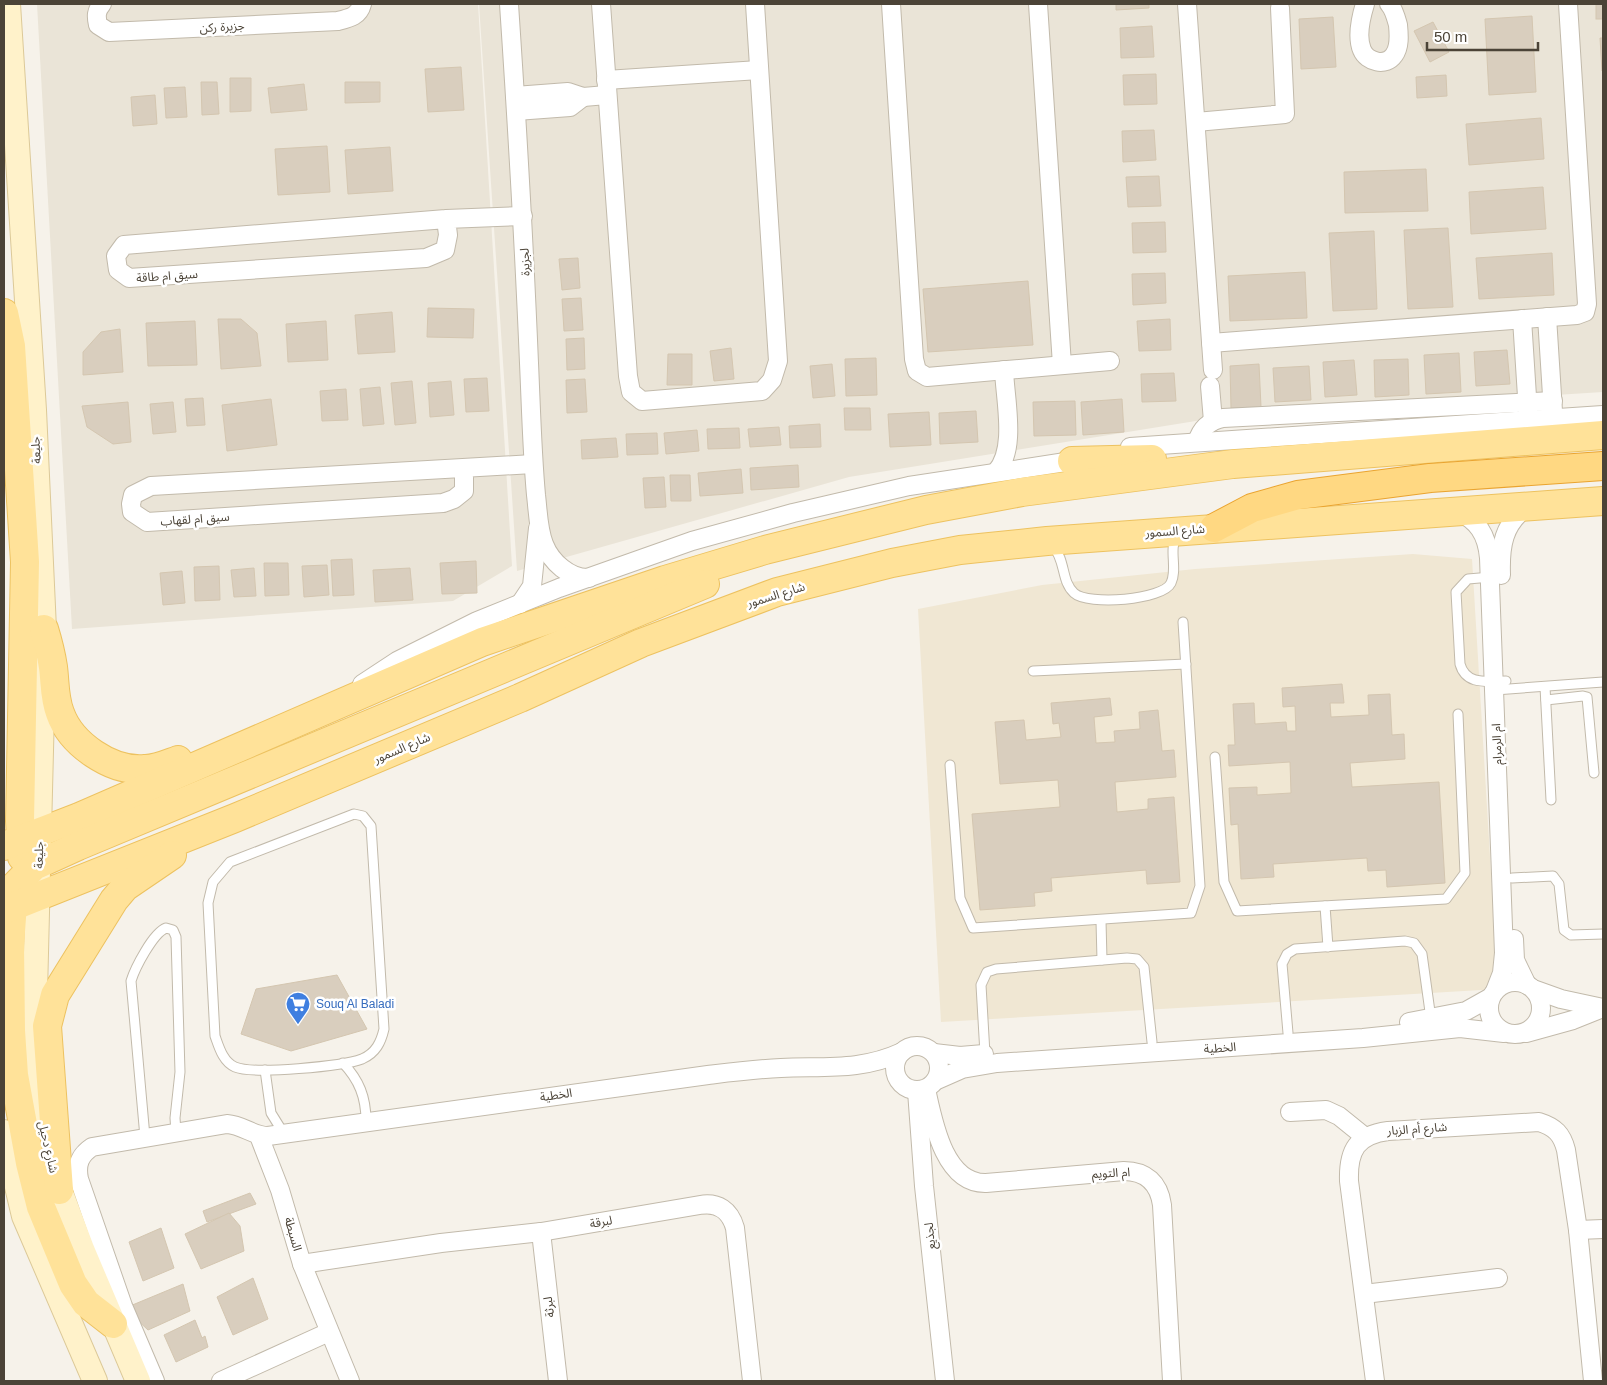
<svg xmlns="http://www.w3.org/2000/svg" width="1607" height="1385" viewBox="0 0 1607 1385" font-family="Arial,'Noto Sans Arabic',sans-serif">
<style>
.residential{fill:#eae4d7}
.education{fill:#f0e7d3}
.building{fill:#d9cebe;stroke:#d4c6b0}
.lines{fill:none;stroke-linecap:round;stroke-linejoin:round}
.service-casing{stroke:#c2baab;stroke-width:11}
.minor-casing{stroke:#c2baab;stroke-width:20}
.secondary-casing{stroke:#dcc998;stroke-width:26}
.primary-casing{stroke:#edc260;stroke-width:30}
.trunk-casing{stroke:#eaa430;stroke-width:30}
.service{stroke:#fff;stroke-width:9}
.minor{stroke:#fff;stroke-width:18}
.secondary{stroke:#fff2ca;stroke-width:24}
.primary{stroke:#ffe299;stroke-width:28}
.trunk{stroke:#ffd882;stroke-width:28}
.labels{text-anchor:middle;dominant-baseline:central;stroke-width:5;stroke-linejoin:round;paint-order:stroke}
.street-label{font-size:12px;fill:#4b4337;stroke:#fff}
.shop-label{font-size:12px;fill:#366cbe;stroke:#fff;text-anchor:start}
</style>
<rect width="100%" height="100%" fill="#f6f2ea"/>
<g class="residential">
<path d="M37,4H478L512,566L453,601L72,629Z"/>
<path d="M479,4H1603V392L1233,415L849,477L517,571Z"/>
</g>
<path class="education" d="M1413,554L1472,559L1498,989L941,1022L918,609L1042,585L1195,569Z"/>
<g class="building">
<path d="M1116,4H1149V8L1116,10Z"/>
<rect x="1596" y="4" width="7" height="15"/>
<path d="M1532,16L1536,92L1489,95L1485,19Z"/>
<path d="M1333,17L1336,67L1301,69L1299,19Z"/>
<path d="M1433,22L1449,52L1430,62L1414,31Z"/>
<path d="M1152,26L1154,57L1121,58L1120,28Z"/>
<path d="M1600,38H1603V70L1602,71Z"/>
<path d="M461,67L464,110L428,112L425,69Z"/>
<path d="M1156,74L1157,104L1124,105L1123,75Z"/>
<path d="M1446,75L1447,96L1417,98L1416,77Z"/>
<path d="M230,78H251V111L230,112Z"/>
<path d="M201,82H217L219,114L202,115Z"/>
<path d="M345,82H380V102L345,103Z"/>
<path d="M304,84L307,110L271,113L268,88Z"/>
<path d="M185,87L187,117L166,118L164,88Z"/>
<path d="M155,95L157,124L133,126L131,97Z"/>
<path d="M1541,118L1544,159L1469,165L1466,124Z"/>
<path d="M1154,130L1156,160L1123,162L1122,131Z"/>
<path d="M327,146L330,192L278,195L275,149Z"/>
<path d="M390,147L393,191L348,194L345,150Z"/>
<path d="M1426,169L1428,211L1345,213L1344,172Z"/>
<path d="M1159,176L1161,206L1128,207L1126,177Z"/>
<path d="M1543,187L1546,229L1471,234L1469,192Z"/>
<path d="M1165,222L1166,252L1133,253L1132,223Z"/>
<path d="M1448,228L1453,307L1408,309L1404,230Z"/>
<path d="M1374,231L1377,309L1333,311L1329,233Z"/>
<path d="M1552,253L1554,295L1479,299L1476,258Z"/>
<path d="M578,258L580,288L562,290L559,259Z"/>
<path d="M1305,272L1307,318L1230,321L1228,276Z"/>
<path d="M1165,273L1166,303L1133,305L1132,274Z"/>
<path d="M1028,281L1033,345L928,352L923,289Z"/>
<path d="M581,298L583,330L564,331L562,299Z"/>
<path d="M428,308L474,309L473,338L427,337Z"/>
<path d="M392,312L395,352L358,354L355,315Z"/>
<path d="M218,319H241L257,333L261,366L221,369Z"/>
<path d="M1170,319L1171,350L1139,351L1137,321Z"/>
<path d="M195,321L197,365L148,366L146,323Z"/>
<path d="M326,321L328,360L288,362L286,324Z"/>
<path d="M120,329L123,372L83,375V352L101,332Z"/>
<path d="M584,338L585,369L567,370L566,339Z"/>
<path d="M731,348L734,379L714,381L710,351Z"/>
<path d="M1507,350L1510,384L1476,386L1474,352Z"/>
<path d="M1459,353L1461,392L1426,394L1424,355Z"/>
<path d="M668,354H692V385H667Z"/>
<path d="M876,358L877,395L846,396L845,359Z"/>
<path d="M1408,359L1409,395L1375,397L1374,360Z"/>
<path d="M1354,360L1357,395L1325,397L1323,362Z"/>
<path d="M832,364L835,396L813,398L810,366Z"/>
<path d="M1259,364L1261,407L1231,408L1230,366Z"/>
<path d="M1309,366L1311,400L1275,402L1273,368Z"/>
<path d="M1174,373L1176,401L1142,402L1141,374Z"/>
<path d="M487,378L489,411L466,412L464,379Z"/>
<path d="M585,379L587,412L567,413L566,380Z"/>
<path d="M412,381L416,423L395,425L391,383Z"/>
<path d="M451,381L454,415L430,417L428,383Z"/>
<path d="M380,387L384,424L363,426L360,389Z"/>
<path d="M346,389L348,420L322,421L320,391Z"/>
<path d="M203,398L205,425L187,426L185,399Z"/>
<path d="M271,399L277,445L227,451L222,405Z"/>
<path d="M1122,399L1124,432L1083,435L1081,402Z"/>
<path d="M1075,401L1076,435L1034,436L1033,402Z"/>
<path d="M128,402L131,442L113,444L87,427L82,406Z"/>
<path d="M173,402L176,432L153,434L150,404Z"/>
<path d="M844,408H870L871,430H845Z"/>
<path d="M976,411L978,442L940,444L939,413Z"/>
<path d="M929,412L931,445L890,447L888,414Z"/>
<path d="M820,424L821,447L790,448L789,426Z"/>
<path d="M779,427L781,445L750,447L748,429Z"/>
<path d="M739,428L740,448L708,449L707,429Z"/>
<path d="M697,430L699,451L666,454L664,433Z"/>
<path d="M657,433L658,454L627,455L626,434Z"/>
<path d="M616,438L618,457L582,459L581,440Z"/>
<path d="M798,465L799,487L751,490L750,468Z"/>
<path d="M741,469L743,493L700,496L698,473Z"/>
<path d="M670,475H690L691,501H671Z"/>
<path d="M664,477L666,507L645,508L643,478Z"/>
<path d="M352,559L354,595L333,596L331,560Z"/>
<path d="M476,561L477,593L442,594L440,563Z"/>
<path d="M264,563H288L289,595L265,596Z"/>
<path d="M327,565L329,595L304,597L302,566Z"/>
<path d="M219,566L220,600L195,601L194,567Z"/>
<path d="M254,568L256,596L234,597L231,570Z"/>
<path d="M410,568L413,600L375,602L373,570Z"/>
<path d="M182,571L185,603L163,605L160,573Z"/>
<path d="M1342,684L1344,703H1330L1331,717L1369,715L1368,695L1390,694L1392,735L1404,734L1405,759L1350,763L1352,787L1439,782L1445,883L1387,887L1386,870L1368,871L1367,858L1273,864L1274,877L1241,879L1238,824L1231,825L1229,788L1257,787V795L1291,793L1290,762L1229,766L1228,745H1235L1233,704L1254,703L1255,724L1286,722L1287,731H1296L1295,706L1283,707L1282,688Z"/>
<path d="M1110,698L1112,715L1094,717L1096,743L1115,742L1114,731L1140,729L1139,712L1158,710L1162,751L1174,750L1176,777L1115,782L1117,812L1148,809V799L1174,797L1180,882L1147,884L1146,870L1051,878L1052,891L1034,893L1035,906L980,910L972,814L1060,807L1058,780L1000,784L995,722L1024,720L1026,740L1061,737L1059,723L1053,724L1051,703Z"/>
<path d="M337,975L367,1029L291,1051L241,1034L256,989Z"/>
<path d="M250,1193L256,1204L207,1222L203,1211Z"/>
<path d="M229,1213L240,1226L244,1251L201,1269L185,1234Z"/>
<path d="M161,1228L174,1268L143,1281L129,1242Z"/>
<path d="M253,1278L268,1319L233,1335L217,1297Z"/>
<path d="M183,1284L190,1311L148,1330L132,1315L130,1306Z"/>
<path d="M195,1320L202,1338L205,1336L208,1347L176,1362L164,1335Z"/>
</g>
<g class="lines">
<defs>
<g id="service">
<path d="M1053,546C1066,561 1061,581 1074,593C1088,606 1163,600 1171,583C1178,568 1168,550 1177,535"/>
<path d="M1491,577L1468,579L1456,592L1460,664C1466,686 1488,681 1506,681"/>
<path d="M1033,671L1186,664"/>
<path d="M1545,687L1551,800"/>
<path d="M1495,690L1603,682"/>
<path d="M1546,700L1583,696L1587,697L1594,773"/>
<path d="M1215,757L1224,882L1237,911L1446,899L1465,873L1458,714"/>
<path d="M950,765L960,898L973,928L1191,913L1200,886L1183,622"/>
<path d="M354,814L363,816L371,826L384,1029C381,1042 376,1053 362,1059C343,1066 254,1075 235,1067C223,1062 219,1047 215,1036L208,903L213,882L230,862Z"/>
<path d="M1512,878L1553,876L1559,884L1564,930L1571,935L1603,934"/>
<path d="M1325,906L1328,947"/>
<path d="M1101,921L1102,960"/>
<path d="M1288,1033L1282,964L1287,954L1295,949L1405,941L1414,943L1422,954L1431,1019"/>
<path d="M985,1054L981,985L987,972L996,969L1127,958L1137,959L1144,967L1152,1042"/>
<path d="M343,1063C359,1080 366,1097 366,1121"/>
<path d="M265,1070L271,1113L284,1134"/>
<path d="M145,1137L131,981C135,968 153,933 166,928L173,930L176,937L180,1072L175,1118L176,1132"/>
</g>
<g id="minor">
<path d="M102,4C96,11 96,16 98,25L109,32L338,21C350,18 359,16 362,4"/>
<path d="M509,4C517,123 524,243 529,363C531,407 532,451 536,495C538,511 538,529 544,544C551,562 570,579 589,578"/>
<path d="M601,4L628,376L631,392L642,401L762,391L772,380L778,361L755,4"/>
<path d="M891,4L914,359L917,371L927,377L1110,361"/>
<path d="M1038,4L1062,365"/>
<path d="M1187,4L1213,370"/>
<path d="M1365,4C1361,17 1356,36 1362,50C1367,62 1386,67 1394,55C1400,47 1399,35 1398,25C1396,18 1394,9 1389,4"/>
<path d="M606,80L759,70"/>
<path d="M515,96L568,92L583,97L607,95"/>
<path d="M516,111L570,107L583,97"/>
<path d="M1196,122L1285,114L1280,8"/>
<path d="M446,219L448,235L445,250L426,258L129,278L118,270L116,256L124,245L446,219L523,216"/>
<path d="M1547,317L1553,411"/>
<path d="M1522,319L1528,412"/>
<path d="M1211,343L1577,315L1585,312L1587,304L1568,4"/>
<path d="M1210,386L1213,421"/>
<path d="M1197,442C1201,428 1209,421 1223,418L1553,401"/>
<path d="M1130,447L1603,415"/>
<path d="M464,469V491L454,499L443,503L147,522L132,512L131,504L133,495L151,486L533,464"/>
<path d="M996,472C1017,449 1005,400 1004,370"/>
<path d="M1456,511C1478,520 1487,535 1489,558L1504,953L1502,973L1495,991"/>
<path d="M1501,575C1500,546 1503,524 1528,506"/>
<path d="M520,604L532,586L538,528"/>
<path d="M362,684L397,661L477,621L559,588L692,541L793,513L909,486L1072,461L1080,457"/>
<path d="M1514,939L1515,960L1527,985"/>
<circle cx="1515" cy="1008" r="26"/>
<path d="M1533,989L1561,999L1603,1008"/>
<path d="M1409,1022L1466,1011L1491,997"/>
<path d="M1526,1033L1573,1020L1603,1008"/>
<circle cx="917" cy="1068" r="22"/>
<path d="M934,1053L960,1056L984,1054"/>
<path d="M937,1080L962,1069L997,1063L1363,1038L1460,1028L1504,1033"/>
<path d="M926,1089C933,1121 944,1184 986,1183L1124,1171C1146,1171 1159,1183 1162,1205L1172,1381"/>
<path d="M917,1091L924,1186L945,1381"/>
<path d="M1290,1112L1326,1110L1339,1116L1365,1137"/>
<path d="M259,1136L280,1190L302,1264L350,1381"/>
<path d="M1578,1230L1603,1229"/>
<path d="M541,1232L558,1381"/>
<path d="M302,1264L441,1243L541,1232L700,1205C718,1202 730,1210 735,1228L752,1381"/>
<path d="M1364,1294L1498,1278"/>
<path d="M155,1381L123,1306L79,1179C76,1164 80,1155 92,1147L227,1124C243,1125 253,1136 268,1136L708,1075C733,1072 757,1069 781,1068C825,1066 861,1071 902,1052"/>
<path d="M221,1381L329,1332"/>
<path d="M1375,1381L1349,1181C1348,1150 1357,1135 1388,1131L1539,1122C1555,1127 1562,1134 1566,1150L1578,1230L1593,1381"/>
</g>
<g id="secondary">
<path d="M8,4L34,410L44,629L34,1034L37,1087L42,1122"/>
<path d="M4,1132L24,1216L95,1381"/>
<path d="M53,1172L82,1249L138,1381"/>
</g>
<g id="primary">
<path d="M4,313L11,346L25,562L20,821L22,857"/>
<path d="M1072,461L1152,459"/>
<path d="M44,629C48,642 51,654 53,667C55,682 54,698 60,713C71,744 111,772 145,769C156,769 167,764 178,760"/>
<path d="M4,846L79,817L482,642L665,580L765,550L926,510L1022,492L1233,464L1603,435"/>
<path d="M14,890L10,945L11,1031L14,1075L30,1163L41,1207L73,1284L86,1303L113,1324"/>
<path d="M4,897L34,866L78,846L705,584"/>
<path d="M4,910L235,818L520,698L641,643L777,592L892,563L960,550L1047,541L1603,501"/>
<path d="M59,1190L47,1026L55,995L114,900L125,887L172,855"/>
</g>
<path id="trunk" d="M1214,528L1252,508L1298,495L1430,478L1603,466"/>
</defs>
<use href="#service" class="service-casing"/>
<use href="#minor" class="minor-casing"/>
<use href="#secondary" class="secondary-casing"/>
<use href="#primary" class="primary-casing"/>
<use href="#trunk" class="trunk-casing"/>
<use href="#service" class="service"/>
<use href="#minor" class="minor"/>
<use href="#secondary" class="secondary"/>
<use href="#primary" class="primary"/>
<use href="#trunk" class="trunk"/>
</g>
<defs>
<symbol id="supermarket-pin" viewBox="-11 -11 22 30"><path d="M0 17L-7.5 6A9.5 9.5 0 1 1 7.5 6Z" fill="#3f7fe0" stroke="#fff"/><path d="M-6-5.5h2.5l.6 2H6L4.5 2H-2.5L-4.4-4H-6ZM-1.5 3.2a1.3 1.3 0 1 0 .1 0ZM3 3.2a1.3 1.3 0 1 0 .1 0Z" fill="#fff"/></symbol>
</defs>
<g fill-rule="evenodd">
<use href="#supermarket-pin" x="284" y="990" width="28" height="38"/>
</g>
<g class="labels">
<g class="street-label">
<text transform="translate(222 27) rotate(-3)">جزيرة ركن</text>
<text transform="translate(525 262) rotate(-92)">لجزيرة</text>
<text transform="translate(167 276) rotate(-4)">سيق ام طاقة</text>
<text transform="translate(36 450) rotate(-93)">جليعة</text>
<text transform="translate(195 519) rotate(-4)">سيق ام لقهاب</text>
<text transform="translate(1175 531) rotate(-4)">شارع السمور</text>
<text transform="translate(776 595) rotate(-17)">شارع السمور</text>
<text transform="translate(1497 744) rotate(-92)">ام الرمرام</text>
<text transform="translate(402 748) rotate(-23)">شارع السمور</text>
<text transform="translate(39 855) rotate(-89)">جليعة</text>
<text transform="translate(1220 1048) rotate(-4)">الخطية</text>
<text transform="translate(556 1095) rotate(-8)">الخطية</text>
<text transform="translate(1417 1129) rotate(-4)">شارع أم الزبار</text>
<text transform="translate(48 1147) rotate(77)">شارع دحيل</text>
<text transform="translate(1111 1173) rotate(-3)">ام التويم</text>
<text transform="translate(601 1222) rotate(-10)">لبرقة</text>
<text transform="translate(293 1234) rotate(74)">السبطة</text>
<text transform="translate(930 1236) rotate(-96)">لجذيع</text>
<text transform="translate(549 1307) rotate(-97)">لبرثة</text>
</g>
<g class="shop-label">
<text x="316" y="1004">Souq Al Baladi</text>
</g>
</g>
<rect width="1607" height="1385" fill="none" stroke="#4b4337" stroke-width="10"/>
<path d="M1427 42v8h111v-8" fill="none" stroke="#4b4337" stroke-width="2.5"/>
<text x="1434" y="42" font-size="15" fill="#4b4337" stroke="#ffffff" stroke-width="4" paint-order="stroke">50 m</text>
</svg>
